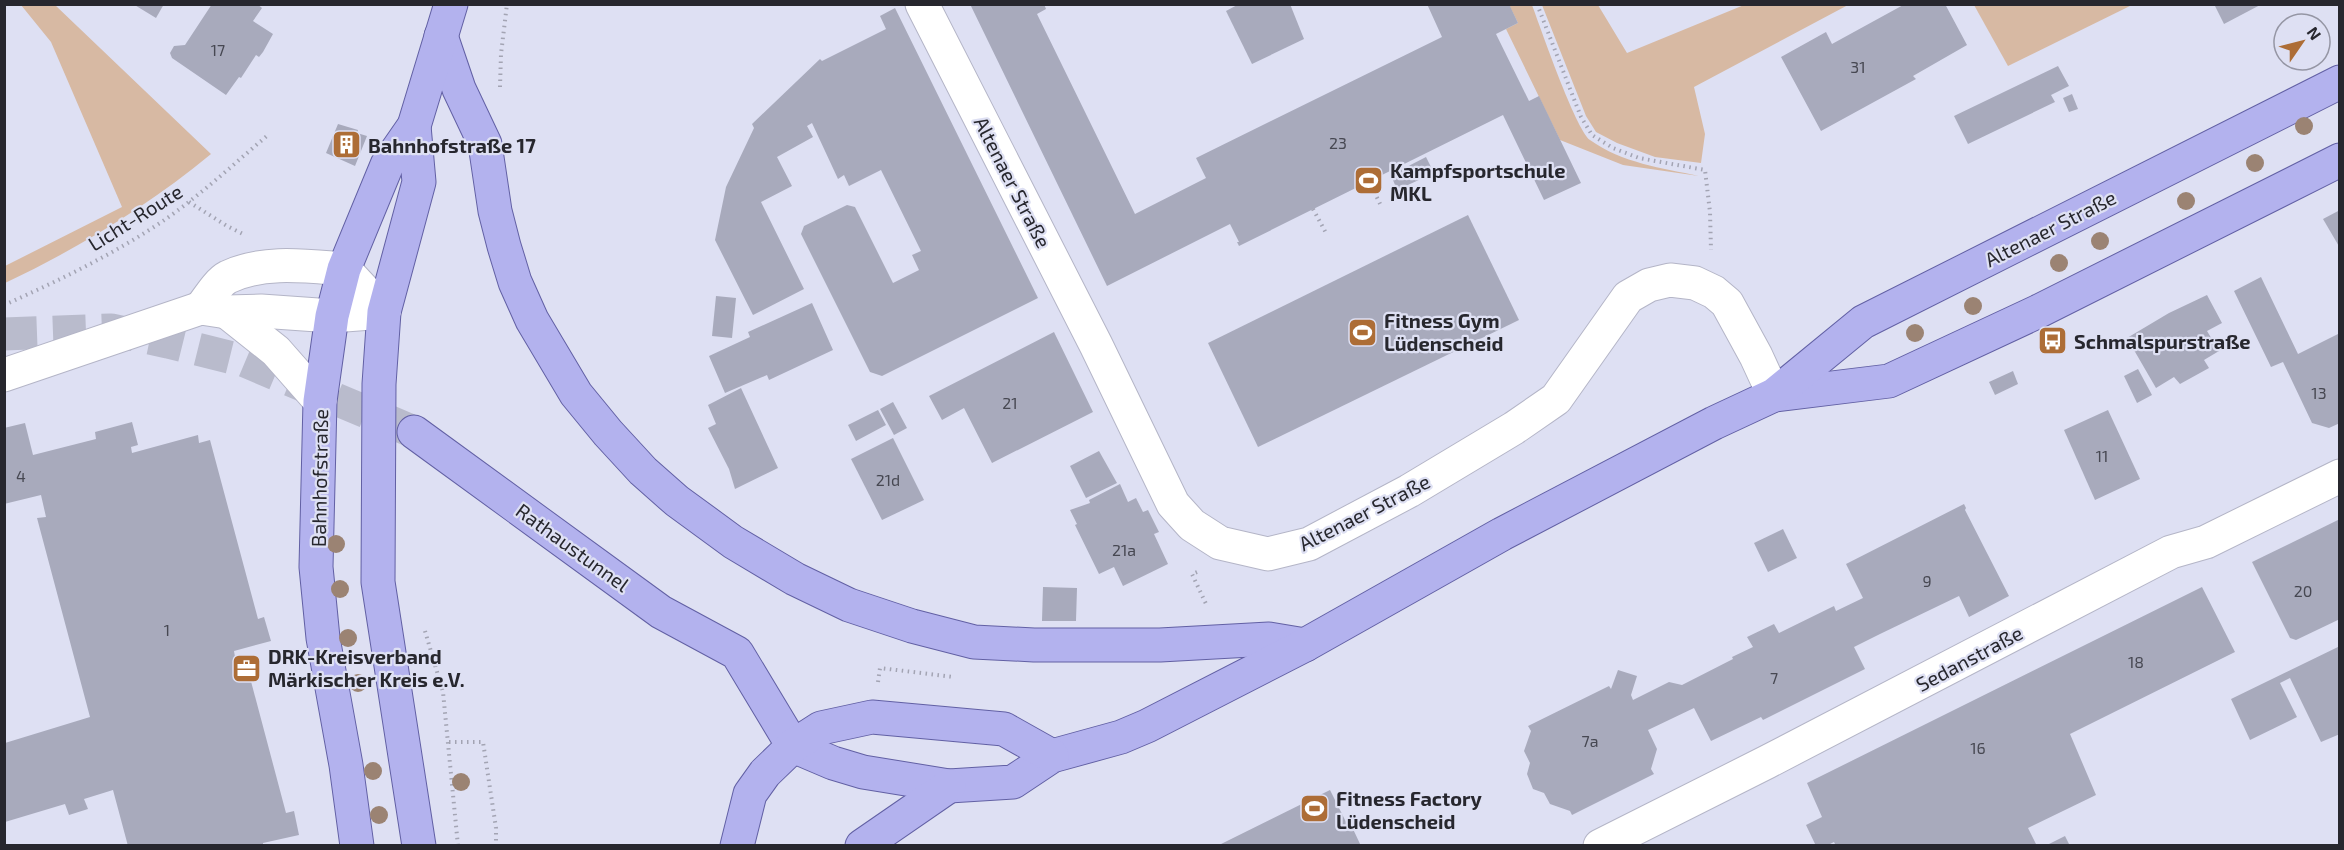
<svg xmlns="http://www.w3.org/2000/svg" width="2344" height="850" viewBox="0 0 2344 850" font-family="'Exo 2',sans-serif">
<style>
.green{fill:#d7b9a3}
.building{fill:#a8aabc}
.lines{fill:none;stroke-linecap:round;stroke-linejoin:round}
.major-tunnel{stroke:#b9bbcc;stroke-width:33;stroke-dasharray:33 16;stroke-linecap:butt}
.minor-casing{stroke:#b4b5c7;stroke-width:35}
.major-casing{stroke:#6260a4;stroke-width:35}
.path{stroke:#a3a4b3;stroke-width:4;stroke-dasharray:1.5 4.5;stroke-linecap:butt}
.minor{stroke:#fff;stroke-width:33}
.major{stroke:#b3b2ee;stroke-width:33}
.tree{fill:#9b8373}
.labels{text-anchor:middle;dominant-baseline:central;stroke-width:4.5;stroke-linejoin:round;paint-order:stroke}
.number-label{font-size:16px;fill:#474852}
.poi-label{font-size:20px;font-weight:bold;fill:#27272e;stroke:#dee0f3;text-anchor:start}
.street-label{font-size:20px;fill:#27272e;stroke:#dee0f3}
</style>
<rect width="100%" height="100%" fill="#dee0f3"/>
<g class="green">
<path d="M21,5H55L211,154C148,206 79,248 5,283V266L122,207L51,42Z"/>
<path d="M1509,5H1532C1541,29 1575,128 1590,140C1622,163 1662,168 1699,176L1623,165L1560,140L1506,29L1518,23Z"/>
<path d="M1542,5H1598L1627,53L1744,5H1848L1694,87L1705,134L1701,163L1655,157L1617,143L1596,132L1586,116Z"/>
<path d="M1974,5H2132L2008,66Z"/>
</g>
<g class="building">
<path d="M133,4H164L156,18Z"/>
<path d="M212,4H257L262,8L253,21L273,34L263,52L259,57L256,55L241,78L239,77L226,95L172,58L170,53L174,46L185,45Z"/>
<path d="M970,4H1044L1046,9L1037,14L1135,214L1206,178L1196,158L1442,37L1427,4H1509L1518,23L1496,34L1529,101L1539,96L1581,183L1544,200L1503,115L1239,246L1237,242H1239L1230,224L1107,286Z"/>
<path d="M1239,4H1290L1304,39L1252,64L1226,11Z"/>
<path d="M1905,4H1945L1967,45L1913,76L1916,79L1821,131L1781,57L1826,32L1832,44Z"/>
<path d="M2214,4H2262L2224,24Z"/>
<path d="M895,8L1038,298L882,376L870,372L801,234L804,226L847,205L855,207L893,283L919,270L912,255L921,251L881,170L849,186L844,175L838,179L812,123L807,126L813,137L777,157L792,186L761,202L804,289L753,315L715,240L726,187L754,128L752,124L820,59L822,61L886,29L880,16Z"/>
<path d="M2058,66L2069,86L2051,95L2055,102L1968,144L1954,116Z"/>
<path d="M2072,94L2078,109L2069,112L2063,98Z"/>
<path d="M338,124L358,130L357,133L367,136L355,166L326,153Z"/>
<path d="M1426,157L1434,173L1397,190L1391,175Z"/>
<path d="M2340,210V248L2323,219Z"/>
<path d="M1468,215L1519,320L1258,447L1208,343Z"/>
<path d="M2261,277L2298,354L2340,333V423L2329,428L2312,423L2283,362L2271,367L2234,291Z"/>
<path d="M2207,295L2222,323L2207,331L2219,351L2204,360L2209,368L2180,384L2174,377L2156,388L2127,338L2169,313Z"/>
<path d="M716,296L736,298L732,338L712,336Z"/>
<path d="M812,303L833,350L769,380L767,375L725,393L709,356L750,337L748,332Z"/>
<path d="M1054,332L1093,412L992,463L964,408L942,420L929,396Z"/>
<path d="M2138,369L2152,395L2137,403L2124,376Z"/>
<path d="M2013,371L2018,384L1995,395L1989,382Z"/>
<path d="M741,388L778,468L735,489L729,469L708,428L716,424L708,405Z"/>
<path d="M893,402L907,428L894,435L880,409Z"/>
<path d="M878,410L886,425L856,441L848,425Z"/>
<path d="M2108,410L2140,479L2095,500L2064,430Z"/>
<path d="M132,422L138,445L131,447L132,453L198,435L199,443L210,440L258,619L264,617L271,641L234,651L235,657L244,655L286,813L294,811L299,835L263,843V846H128L113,790L84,799L88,809L69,815L65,804L5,822V743L90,717L37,518L46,517L41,495L4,504V428L25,423L33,455L96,439L95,432Z"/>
<path d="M893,438L924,500L882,520L851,459Z"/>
<path d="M1099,451L1117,483L1086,498L1070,466Z"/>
<path d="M1120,484L1128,502L1136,498L1143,512L1148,510L1159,532L1154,534L1168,564L1123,586L1114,567L1099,574L1075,525L1077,524L1070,510L1090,503L1089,500Z"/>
<path d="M1964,504L1966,508L1965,510L2009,596L1969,617L1959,596L1880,634L1854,647L1865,669L1763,720L1761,717L1711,741L1694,708L1648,730L1657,749L1651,769L1654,774L1572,815L1570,811L1550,804L1544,793L1533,789L1527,774L1530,763L1524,751L1531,731L1528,726L1609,686L1611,689L1618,670L1637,676L1631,695L1633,700L1669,682L1682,685L1733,659L1732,657L1753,647L1747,637L1774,624L1779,633L1834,606L1836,611L1863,598L1846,564Z"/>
<path d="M2340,519V619L2296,640L2290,638L2252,562Z"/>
<path d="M1783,529L1797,558L1768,572L1754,543Z"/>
<path d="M1043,587L1077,588L1076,621H1042Z"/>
<path d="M2202,587L2235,652L2070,734L2096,795L2028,828L2037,846H1836L1834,842L1826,846H1816L1806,825L1822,817L1807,783Z"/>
<path d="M2340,646V734L2321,742L2290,678L2280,683L2297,717L2250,740L2231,699Z"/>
<path d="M1330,790L1350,830L1353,829L1361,846H1217Z"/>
<path d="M2065,836L2070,846H2045Z"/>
</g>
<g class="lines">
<path class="major-tunnel" d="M4,334L111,330L168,342L245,361L414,432"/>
<defs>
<g id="minor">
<path d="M922,4L1096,345L1173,504L1192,525L1220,543L1268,554L1309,544L1409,491L1514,428L1556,399L1628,297L1649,285L1670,280L1695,283L1714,292L1727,303L1756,356L1774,395"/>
<path d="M201,308C208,299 218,282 228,277C264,260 306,266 344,269L384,312"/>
<path d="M227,312L276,351L320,401"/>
<path d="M4,375L201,308L227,312L261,311L332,316L384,312"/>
<path d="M1600,846L1767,762L2171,552L2206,542L2340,476"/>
</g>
<g id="major">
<path d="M441,36L459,89L485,144L495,211L504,246L515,282L532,320L576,394L608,433L643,471L677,501L733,542L795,579L849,605L912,626L974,642L1034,645H1160L1269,639L1305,645"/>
<path d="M414,126L419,182L384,312L379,384L378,582L419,846"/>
<path d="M1774,395L1889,381L2039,311L2340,160"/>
<path d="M414,432L661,612L737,653L793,746L833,763L863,772L949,786L1013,782L1052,756L1121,737L1147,726L1305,645L1502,534L1714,423L1774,395L1863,322L2340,82"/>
<path d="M357,846L346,765L323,638L316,567L320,401L332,316L344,269L387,165L414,126L451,4"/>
<path d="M737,846L750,794L765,773L793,746L821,728L872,717L1004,729L1052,756"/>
<path d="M862,846L949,786"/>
</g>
</defs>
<use href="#minor" class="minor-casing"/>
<use href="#major" class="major-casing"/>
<g class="path">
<path d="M1537,4L1581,117L1592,135L1613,148L1639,158L1705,170L1710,212L1711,250"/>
<path d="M500,87L501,54L507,4"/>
<path d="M1369,181L1382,208"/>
<path d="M189,202L227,226L243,234"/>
<path d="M1313,209L1326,233"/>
<path d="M4,305C65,278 139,242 190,201C217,180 242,157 268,135"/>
<path d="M1197,572L1192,574L1207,606"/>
<path d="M425,631L443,692L458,846"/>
<path d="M878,682L880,668L954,677"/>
<path d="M449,742H483L496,828V846"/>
</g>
<use href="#minor" class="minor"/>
<use href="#major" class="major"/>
</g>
<g class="tree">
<circle cx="2304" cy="126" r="9"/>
<circle cx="2255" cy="163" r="9"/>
<circle cx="2186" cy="201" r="9"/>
<circle cx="2100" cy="241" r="9"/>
<circle cx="2059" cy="263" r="9"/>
<circle cx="1973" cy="306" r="9"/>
<circle cx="1915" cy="333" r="9"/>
<circle cx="336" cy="544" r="9"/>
<circle cx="340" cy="589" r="9"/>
<circle cx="348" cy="638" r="9"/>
<circle cx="358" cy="683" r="9"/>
<circle cx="373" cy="771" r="9"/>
<circle cx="461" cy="782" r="9"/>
<circle cx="379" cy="815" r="9"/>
</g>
<defs>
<symbol id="building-square" viewBox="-11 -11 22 22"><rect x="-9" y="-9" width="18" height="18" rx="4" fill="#ad6d36" stroke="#dee0f3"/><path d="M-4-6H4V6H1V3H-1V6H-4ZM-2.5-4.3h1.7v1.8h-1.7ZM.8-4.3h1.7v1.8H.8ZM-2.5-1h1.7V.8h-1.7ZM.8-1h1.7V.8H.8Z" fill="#fff"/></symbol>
<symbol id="stadium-square" viewBox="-11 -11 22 22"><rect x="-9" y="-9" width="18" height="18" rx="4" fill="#ad6d36" stroke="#dee0f3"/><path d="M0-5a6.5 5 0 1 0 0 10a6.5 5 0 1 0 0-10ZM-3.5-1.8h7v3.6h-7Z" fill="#fff"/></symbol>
<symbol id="bus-square" viewBox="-11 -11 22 22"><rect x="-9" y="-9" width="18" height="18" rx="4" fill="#ad6d36" stroke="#dee0f3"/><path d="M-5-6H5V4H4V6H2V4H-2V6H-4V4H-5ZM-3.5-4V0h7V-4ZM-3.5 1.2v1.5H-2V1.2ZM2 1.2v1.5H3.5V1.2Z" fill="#fff"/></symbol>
<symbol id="office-square" viewBox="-11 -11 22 22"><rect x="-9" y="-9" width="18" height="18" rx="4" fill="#ad6d36" stroke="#dee0f3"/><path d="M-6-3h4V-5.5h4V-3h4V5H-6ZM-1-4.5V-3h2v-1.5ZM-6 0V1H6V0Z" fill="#fff"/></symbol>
</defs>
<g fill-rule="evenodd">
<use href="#building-square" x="330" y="128" width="33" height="33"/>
<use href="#stadium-square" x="1352" y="164" width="33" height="33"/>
<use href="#stadium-square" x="1346" y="316" width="33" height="33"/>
<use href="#bus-square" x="2036" y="324" width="33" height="33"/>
<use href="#office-square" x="230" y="652" width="33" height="33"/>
<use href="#stadium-square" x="1298" y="792" width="33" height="33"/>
</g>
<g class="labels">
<g class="number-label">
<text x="218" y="49">17</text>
<text x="1858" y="66">31</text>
<text x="1338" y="142">23</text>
<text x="2319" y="392">13</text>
<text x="1010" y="402">21</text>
<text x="2102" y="455">11</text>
<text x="21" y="475">4</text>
<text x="888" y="479">21d</text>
<text x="1124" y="549">21a</text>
<text x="1927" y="580">9</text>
<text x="2303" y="590">20</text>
<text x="167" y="629">1</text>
<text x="2136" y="661">18</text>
<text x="1774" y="677">7</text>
<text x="1590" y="740">7a</text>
<text x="1978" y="747">16</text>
</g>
<g class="poi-label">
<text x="368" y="145">Bahnhofstraße 17</text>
<text x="1390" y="170">Kampfsportschule<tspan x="1390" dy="23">MKL</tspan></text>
<text x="1384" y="320">Fitness Gym<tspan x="1384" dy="23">Lüdenscheid</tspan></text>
<text x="2074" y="341">Schmalspurstraße</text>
<text x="268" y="656">DRK-Kreisverband<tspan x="268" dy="23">Märkischer Kreis e.V.</tspan></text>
<text x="1336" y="798">Fitness Factory<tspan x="1336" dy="23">Lüdenscheid</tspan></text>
</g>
<g class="street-label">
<text transform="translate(1013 182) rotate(63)">Altenaer Straße</text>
<text transform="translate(135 217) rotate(-32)">Licht-Route</text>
<text transform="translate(2050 228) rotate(-27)">Altenaer Straße</text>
<text transform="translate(319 478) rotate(-89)">Bahnhofstraße</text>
<text transform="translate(1364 512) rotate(-27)">Altenaer Straße</text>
<text transform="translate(573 547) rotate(36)">Rathaustunnel</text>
<text transform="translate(1969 658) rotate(-28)">Sedanstraße</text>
</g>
</g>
<rect width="2344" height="850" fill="none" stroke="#27272e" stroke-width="12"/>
<g transform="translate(2302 42) rotate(55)"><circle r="28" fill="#dee0f3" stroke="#9596a4" stroke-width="1.5"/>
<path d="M0-4.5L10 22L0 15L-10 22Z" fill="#ad6d36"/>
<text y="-9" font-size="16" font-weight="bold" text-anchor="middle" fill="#27272e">N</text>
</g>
</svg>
